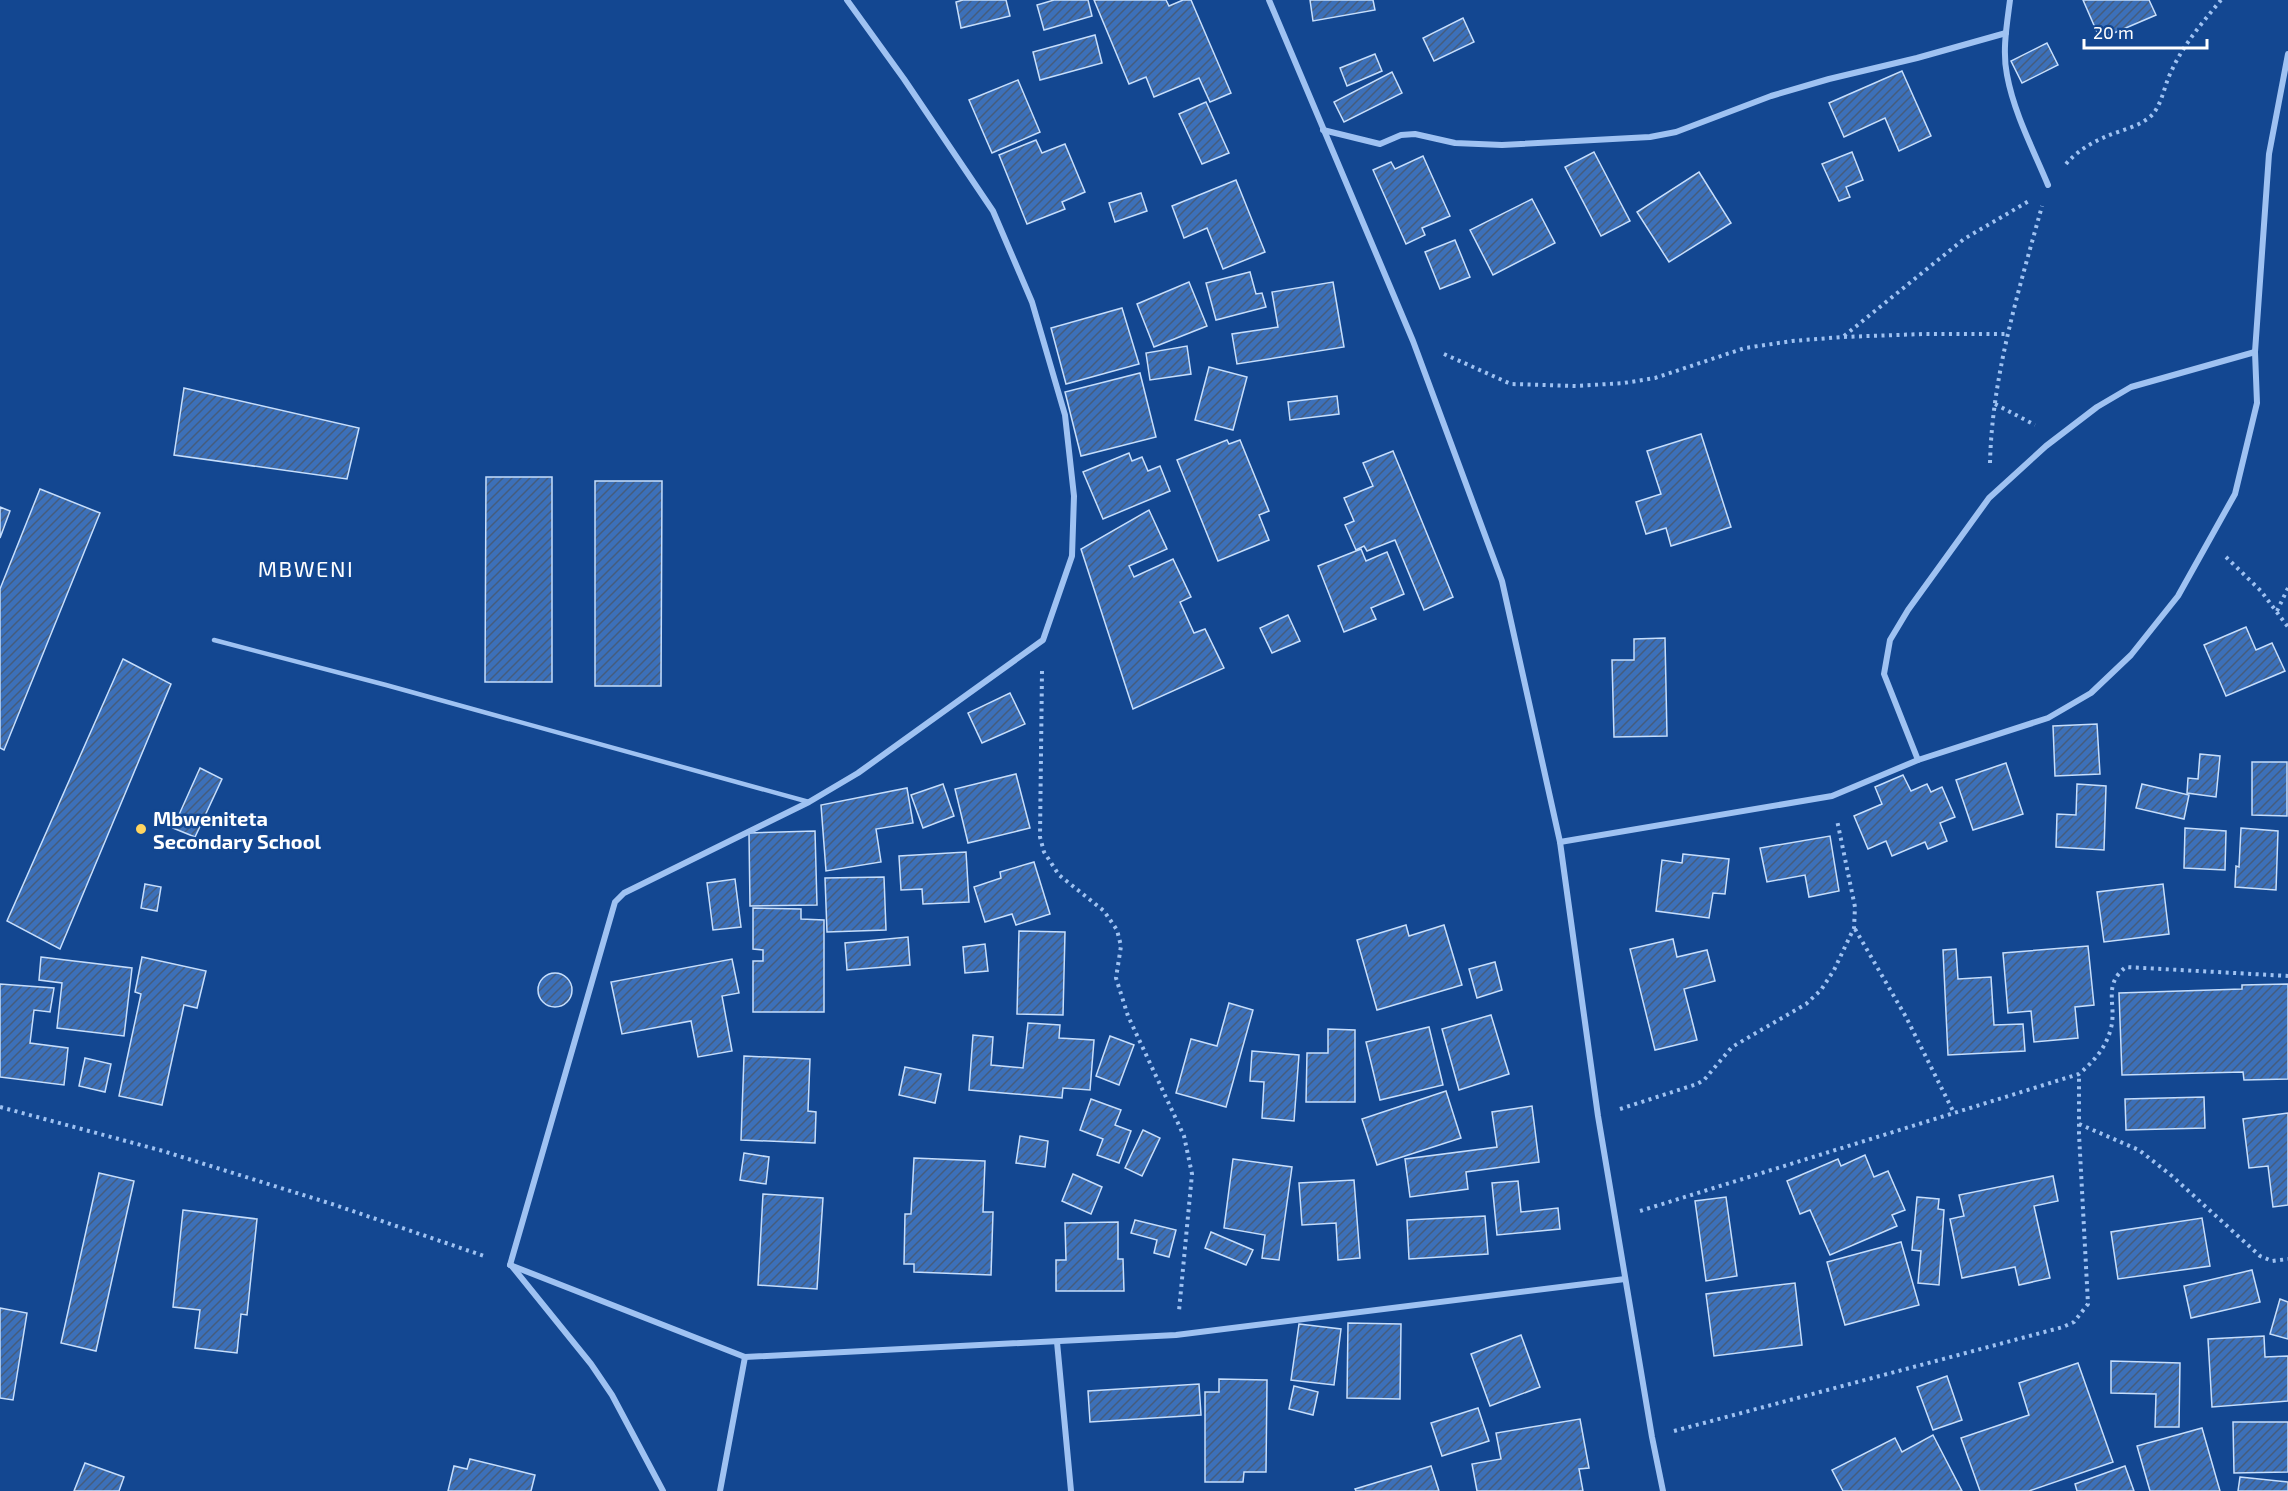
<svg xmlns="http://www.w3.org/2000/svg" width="2288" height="1491" viewBox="0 0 2288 1491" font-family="'Exo 2',sans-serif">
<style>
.building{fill:url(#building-hatch);stroke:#c6defc;stroke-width:1.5}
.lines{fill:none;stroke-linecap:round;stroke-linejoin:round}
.path{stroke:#9fc2f2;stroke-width:4;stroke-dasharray:3 4.5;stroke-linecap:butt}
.service{stroke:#9fc2f2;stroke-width:4.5}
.minor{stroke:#9fc2f2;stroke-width:6}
.poi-dot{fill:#ffd560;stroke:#134791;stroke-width:2}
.labels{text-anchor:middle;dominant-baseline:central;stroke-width:5;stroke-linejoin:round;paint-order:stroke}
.poi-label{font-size:20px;font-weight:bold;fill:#fff;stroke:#134791;text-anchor:start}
.quarter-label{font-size:22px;letter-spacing:1.5px;fill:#fff;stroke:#134791}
</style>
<defs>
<pattern id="building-hatch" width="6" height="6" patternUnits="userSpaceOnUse" patternTransform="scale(1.5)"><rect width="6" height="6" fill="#3c70b9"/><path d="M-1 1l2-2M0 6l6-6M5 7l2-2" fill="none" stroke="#455c7d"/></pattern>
</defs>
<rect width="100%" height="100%" fill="#134791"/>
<g class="building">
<path d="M963,0H1006L1010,16L961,28L956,2Z"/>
<path d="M1054,0H1088L1092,16L1044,30L1037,5Z"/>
<path d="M1094,0H1166L1169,6L1183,0H1191L1231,93L1210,102L1199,78L1154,97L1146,77L1129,84Z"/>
<path d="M1310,0H1373L1375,10L1313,21Z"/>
<path d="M2083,0H2149L2156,15L2100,39Z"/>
<path d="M1463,18L1474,42L1434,61L1423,38Z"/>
<path d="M1095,35L1102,63L1040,80L1033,52Z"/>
<path d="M2047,43L2058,65L2022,83L2011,61Z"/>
<path d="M1375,54L1382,71L1347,86L1340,68Z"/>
<path d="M1902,71L1931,136L1899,151L1885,118L1844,137L1829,103Z"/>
<path d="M1392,72L1402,93L1344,122L1334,102Z"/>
<path d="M1018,80L1040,132L992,153L969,100Z"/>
<path d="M1206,102L1229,153L1202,164L1179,114Z"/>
<path d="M1036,140L1042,153L1065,144L1085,192L1062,202L1065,209L1027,224L999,155Z"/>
<path d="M1594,152L1630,221L1601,236L1565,167Z"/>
<path d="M1852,152L1863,180L1846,187L1850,197L1839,201L1822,164Z"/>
<path d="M1423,156L1450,216L1422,228L1425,235L1406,244L1373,170L1391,162L1395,169Z"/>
<path d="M1699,172L1731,223L1669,262L1637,212Z"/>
<path d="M1236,180L1265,252L1223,269L1207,228L1184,238L1172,206Z"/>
<path d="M1141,193L1147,211L1115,222L1109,203Z"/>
<path d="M1532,199L1555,243L1493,275L1470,230Z"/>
<path d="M1455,240L1470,277L1440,289L1425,252Z"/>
<path d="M1250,272L1256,294L1262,293L1266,307L1216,320L1206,283Z"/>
<path d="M1189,282L1207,326L1154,347L1137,304Z"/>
<path d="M1333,282L1344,347L1237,364L1232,334L1278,327L1272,292Z"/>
<path d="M1122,308L1139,364L1066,384L1051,328Z"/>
<path d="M1187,346L1191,374L1150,380L1146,353Z"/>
<path d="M1209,367L1247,377L1233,430L1195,420Z"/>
<path d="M1140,373L1156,437L1081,456L1065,392Z"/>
<path d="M184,388L359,428L347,479L174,455Z"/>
<path d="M1337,396L1339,414L1290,420L1288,402Z"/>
<path d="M1701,434L1731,527L1671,546L1666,528L1646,534L1636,502L1661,494L1647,451Z"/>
<path d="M1227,440L1229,444L1240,440L1269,511L1259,515L1269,540L1218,561L1177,460Z"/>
<path d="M1393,451L1453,597L1424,610L1395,540L1367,551L1364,546L1356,550L1345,525L1354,521L1344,498L1373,486L1363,463Z"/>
<path d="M1129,453L1132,461L1142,457L1148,471L1160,466L1170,491L1103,519L1083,472Z"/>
<path d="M486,477H552V682H485Z"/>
<path d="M595,481H662L661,686H595Z"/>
<path d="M40,489L100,513L4,750L0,748V589Z"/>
<path d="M0,507L10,511L0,538Z"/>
<path d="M1149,510L1167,549L1129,566L1134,577L1173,559L1191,597L1180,602L1194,633L1205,629L1224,668L1133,709L1081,549Z"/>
<path d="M1361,549L1366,561L1387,552L1404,594L1371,608L1376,619L1344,632L1318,566Z"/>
<path d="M1288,615L1300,641L1272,653L1260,628Z"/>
<path d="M2246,627L2256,650L2272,643L2285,671L2226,696L2204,645Z"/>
<path d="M1665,638L1667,736L1614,737L1612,660H1634V639Z"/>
<path d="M123,659L171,684L60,949L7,921Z"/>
<path d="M1010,693L1025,724L982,743L968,713Z"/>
<path d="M2097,724L2100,774L2055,776L2053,726Z"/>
<path d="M2200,754L2220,756L2216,797L2187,793L2188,778L2198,779Z"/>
<path d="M2252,762H2287V816L2252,815Z"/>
<path d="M2006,763L2023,814L1973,830L1956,780Z"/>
<path d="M200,768L222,779L195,837L173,828Z"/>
<path d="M1016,774L1030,828L968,843L955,789Z"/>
<path d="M1903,775L1911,791L1927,784L1931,792L1942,787L1955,817L1940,823L1947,841L1928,849L1925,842L1892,856L1886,841L1868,849L1854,816L1882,804L1875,787Z"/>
<path d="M943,784L954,816L923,828L911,795Z"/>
<path d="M2077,784L2106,786L2104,850L2056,847L2057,814L2076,815Z"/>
<path d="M2142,784L2189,795L2184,819L2136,808Z"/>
<path d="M907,788L913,823L876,829L881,862L826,871L821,805Z"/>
<path d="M2185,828L2226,831L2225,870L2184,868Z"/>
<path d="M2241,828L2278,831L2276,890L2235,887L2236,866L2239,867Z"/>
<path d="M815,831L817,905L750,906L749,833Z"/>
<path d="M1830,836L1839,891L1809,897L1805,875L1767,882L1760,848Z"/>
<path d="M966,852L969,902L923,904L922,889L901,890L899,856Z"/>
<path d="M1683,854L1729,859L1725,894L1713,893L1709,918L1656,911L1662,860L1682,863Z"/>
<path d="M1034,862L1050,914L1016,925L1012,914L985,922L974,887L1001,878L1000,872Z"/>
<path d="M884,877L886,930L827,932L825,878Z"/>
<path d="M735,879L741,927L713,930L707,883Z"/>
<path d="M145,884L161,887L157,911L141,908Z"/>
<path d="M2163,884L2169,934L2104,942L2097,892Z"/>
<path d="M753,908L801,909V919L824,920V1012H753V961H763V950L753,949Z"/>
<path d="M1406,925L1409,936L1444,925L1462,985L1377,1010L1357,940Z"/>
<path d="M1019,931L1065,932L1063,1015L1017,1014Z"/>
<path d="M908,937L910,965L847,970L845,943Z"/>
<path d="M1673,939L1677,957L1707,950L1715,981L1684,989L1697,1040L1655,1050L1630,949Z"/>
<path d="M985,944L988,971L965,973L963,947Z"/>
<path d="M2088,946L2094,1005L2075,1007L2078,1038L2034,1042L2031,1011L2008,1013L2003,953Z"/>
<path d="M1956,949L1958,979L1991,977L1994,1025L2023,1024L2025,1051L1948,1055L1943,950Z"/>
<path d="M41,957L132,968L124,1036L57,1028L62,983L39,980Z"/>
<path d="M142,957L206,971L197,1008L184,1005L162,1105L119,1096L141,994L135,992Z"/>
<path d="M732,959L739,993L722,996L732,1051L698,1057L691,1021L622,1034L611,982Z"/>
<path d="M1495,962L1502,990L1477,998L1469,969Z"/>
<circle cx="555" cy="990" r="17"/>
<path d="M0,984L54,988L50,1012L34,1010L30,1043L68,1048L64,1085L0,1077Z"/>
<path d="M2288,984V1079L2244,1080L2243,1072L2122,1075L2119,993L2242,989V985Z"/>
<path d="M1229,1003L1253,1010L1226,1107L1176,1093L1191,1039L1217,1046Z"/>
<path d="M1491,1015L1509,1074L1459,1090L1442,1029Z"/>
<path d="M1028,1023L1060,1025L1059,1038L1094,1040L1090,1090L1063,1088L1062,1098L969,1090L973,1035L993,1037L991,1065L1023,1068Z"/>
<path d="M1429,1027L1443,1085L1380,1100L1366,1042Z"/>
<path d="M1328,1029L1355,1030V1102H1306L1307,1053H1328Z"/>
<path d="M1110,1036L1134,1045L1119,1085L1096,1076Z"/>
<path d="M1252,1051L1299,1055L1294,1121L1262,1118L1264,1082L1250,1081Z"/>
<path d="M744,1056L810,1059L808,1111L816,1112L815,1143L741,1140Z"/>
<path d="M85,1058L111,1064L105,1092L79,1086Z"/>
<path d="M905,1067L941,1074L935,1103L899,1095Z"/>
<path d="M1446,1091L1461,1138L1377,1165L1362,1119Z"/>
<path d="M2204,1097L2205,1128L2126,1130L2125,1099Z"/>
<path d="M1091,1099L1121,1110L1115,1125L1131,1131L1119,1163L1097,1155L1103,1139L1080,1130Z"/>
<path d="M1532,1106L1539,1162L1466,1172L1468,1189L1410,1197L1405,1159L1497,1147L1492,1112Z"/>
<path d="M2288,1113V1205L2273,1207L2268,1166L2249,1168L2243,1119Z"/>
<path d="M1143,1130L1160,1138L1142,1176L1125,1168Z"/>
<path d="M1020,1136L1048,1141L1045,1167L1016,1163Z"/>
<path d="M744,1153L769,1157L766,1184L740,1180Z"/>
<path d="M1865,1155L1874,1177L1888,1171L1905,1210L1892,1215L1897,1226L1830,1255L1810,1210L1800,1214L1787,1181L1838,1159L1841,1166Z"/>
<path d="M914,1158L985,1161L983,1212H993L991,1275L914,1272V1264H904L905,1214H911Z"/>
<path d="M1233,1159L1292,1167L1279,1260L1262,1258L1265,1235L1224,1228Z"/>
<path d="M99,1173L134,1181L96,1351L61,1343Z"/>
<path d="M1073,1174L1102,1187L1091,1214L1062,1201Z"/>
<path d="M2053,1176L2058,1201L2034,1206L2050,1278L2019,1285L2015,1267L1962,1278L1950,1219L1964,1216L1959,1195Z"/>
<path d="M1354,1180L1360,1258L1338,1260L1336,1223L1302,1225L1299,1183Z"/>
<path d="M1518,1181L1521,1212L1558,1208L1560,1229L1497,1235L1492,1183Z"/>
<path d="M763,1194L823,1198L817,1289L758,1285Z"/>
<path d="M1726,1197L1737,1276L1706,1281L1695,1201Z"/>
<path d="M1917,1197L1939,1199L1938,1209L1944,1210L1939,1285L1918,1283L1921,1251L1912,1250Z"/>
<path d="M183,1210L257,1219L247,1315L241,1314L237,1353L195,1348L200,1310L173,1307Z"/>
<path d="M1485,1216L1488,1254L1409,1259L1407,1220Z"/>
<path d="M2202,1218L2210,1266L2118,1279L2111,1232Z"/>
<path d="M1135,1220L1176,1230L1169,1257L1154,1253L1157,1240L1131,1233Z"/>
<path d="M1118,1222V1259H1123L1124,1291H1056V1260H1066L1065,1223Z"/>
<path d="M1211,1232L1253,1250L1246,1265L1205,1248Z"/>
<path d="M1901,1242L1919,1305L1845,1325L1827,1262Z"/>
<path d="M2252,1270L2260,1302L2191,1318L2184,1286Z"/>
<path d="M1795,1283L1802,1345L1714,1356L1706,1294Z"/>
<path d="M2280,1299L2288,1302V1339L2270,1334Z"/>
<path d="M0,1308L27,1313L13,1400L0,1398Z"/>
<path d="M1348,1323L1401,1324L1400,1399L1347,1398Z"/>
<path d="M1299,1324L1341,1329L1334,1385L1291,1380Z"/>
<path d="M1521,1335L1540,1387L1490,1406L1471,1354Z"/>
<path d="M2264,1336L2265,1357L2288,1356V1401L2212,1407L2208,1339Z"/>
<path d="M2111,1361L2180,1363L2179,1427H2155L2156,1394L2111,1393Z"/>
<path d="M2078,1363L2113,1462L2029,1491H1980L1961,1438L2029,1415L2019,1383Z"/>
<path d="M1947,1376L1962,1420L1933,1430L1917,1387Z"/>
<path d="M1219,1379L1267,1380L1266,1472H1244L1243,1482H1205V1392H1219Z"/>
<path d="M1199,1384L1201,1415L1090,1422L1088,1391Z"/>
<path d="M1294,1386L1318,1392L1313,1415L1289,1409Z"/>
<path d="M1478,1408L1489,1441L1442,1456L1431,1423Z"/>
<path d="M1580,1419L1589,1468L1579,1469L1583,1491H1477L1472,1464L1501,1459L1496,1433Z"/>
<path d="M2233,1422H2288V1472L2234,1473Z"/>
<path d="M2202,1428L2220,1491H2150L2137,1446Z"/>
<path d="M1933,1435L1962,1491H1843L1832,1470L1895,1438L1902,1452Z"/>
<path d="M470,1459L535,1475L531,1491H448L454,1466L467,1469Z"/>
<path d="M85,1463L124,1477L119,1491H74Z"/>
<path d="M1431,1466L1439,1491H1356L1355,1489Z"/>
<path d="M2125,1466L2134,1491H2077L2075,1484Z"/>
<path d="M2240,1477L2288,1482V1491H2238Z"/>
</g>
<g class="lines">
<g class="path">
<path d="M2066,164C2077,151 2091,143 2107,136C2121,130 2142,126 2153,114C2163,101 2164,86 2171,72C2183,45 2202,23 2221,0"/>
<path d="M1844,336L1964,239L2029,201"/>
<path d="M1444,354L1511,384L1576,386L1624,383L1655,378L1745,348L1792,341L1843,337L1923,334H2008"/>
<path d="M1995,404L2035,425"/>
<path d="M1990,463C1992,375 2019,290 2042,206"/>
<path d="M2226,557L2261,591L2288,627"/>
<path d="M2277,611L2288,588"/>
<path d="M1042,671L1040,837L1044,852L1059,875L1104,911L1117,930L1121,946L1116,978L1128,1016L1184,1136L1192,1174L1179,1311"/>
<path d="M1855,929L1906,1017L1954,1113"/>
<path d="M0,1107L163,1151L335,1205L487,1257"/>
<path d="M1620,1109L1697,1084L1704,1080L1732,1047L1806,1004L1821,990L1834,970L1854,928L1855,907L1837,820"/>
<path d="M2079,1124L2139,1150L2172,1176L2260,1256L2272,1261L2288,1259"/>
<path d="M1640,1211L2079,1074C2094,1061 2106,1048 2111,1028C2117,1005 2102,985 2126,967L2288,976"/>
<path d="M1674,1431L2063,1327L2074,1322L2088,1304L2079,1134V1074"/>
</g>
<path class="service" d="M214,640L386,685L809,802"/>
<g class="minor">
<path d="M1269,0L1413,341L1502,581L1560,842L1598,1116L1652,1437L1663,1491"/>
<path d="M2010,0C2007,24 2002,51 2007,75C2014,113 2033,149 2048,185"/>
<path d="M1323,130L1380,144L1401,135L1415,134L1455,143L1502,145L1650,137L1676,132L1771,96L1829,79L1917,58L2006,33"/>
<path d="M1918,760L1884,674L1890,640L1908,610L1989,498L2046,446L2097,407L2131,387L2255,352"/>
<path d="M1560,842L1832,796L1918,760L2048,718L2091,693L2131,655L2178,596L2235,494L2257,403L2255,352L2269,154L2288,54"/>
<path d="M510,1265L615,902L624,893L809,802L858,773L1043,640L1072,556L1074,496L1065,415L1032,302L993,211L904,79L847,0"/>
<path d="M510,1265L745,1357L1176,1335L1625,1279"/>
<path d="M511,1265L591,1364L612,1395L663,1491"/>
<path d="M1057,1342L1071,1491"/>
<path d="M720,1491L745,1357"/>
</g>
</g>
<circle class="poi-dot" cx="141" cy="829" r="6"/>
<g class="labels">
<g class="poi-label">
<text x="153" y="818">Mbweniteta<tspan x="153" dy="23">Secondary School</tspan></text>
</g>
<g class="quarter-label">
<text x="306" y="568">MBWENI</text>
</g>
</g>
<path d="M2084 39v9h123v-9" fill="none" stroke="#ffffff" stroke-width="3"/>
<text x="2093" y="39" font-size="18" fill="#ffffff" stroke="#134791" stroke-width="4.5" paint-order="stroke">20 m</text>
</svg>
